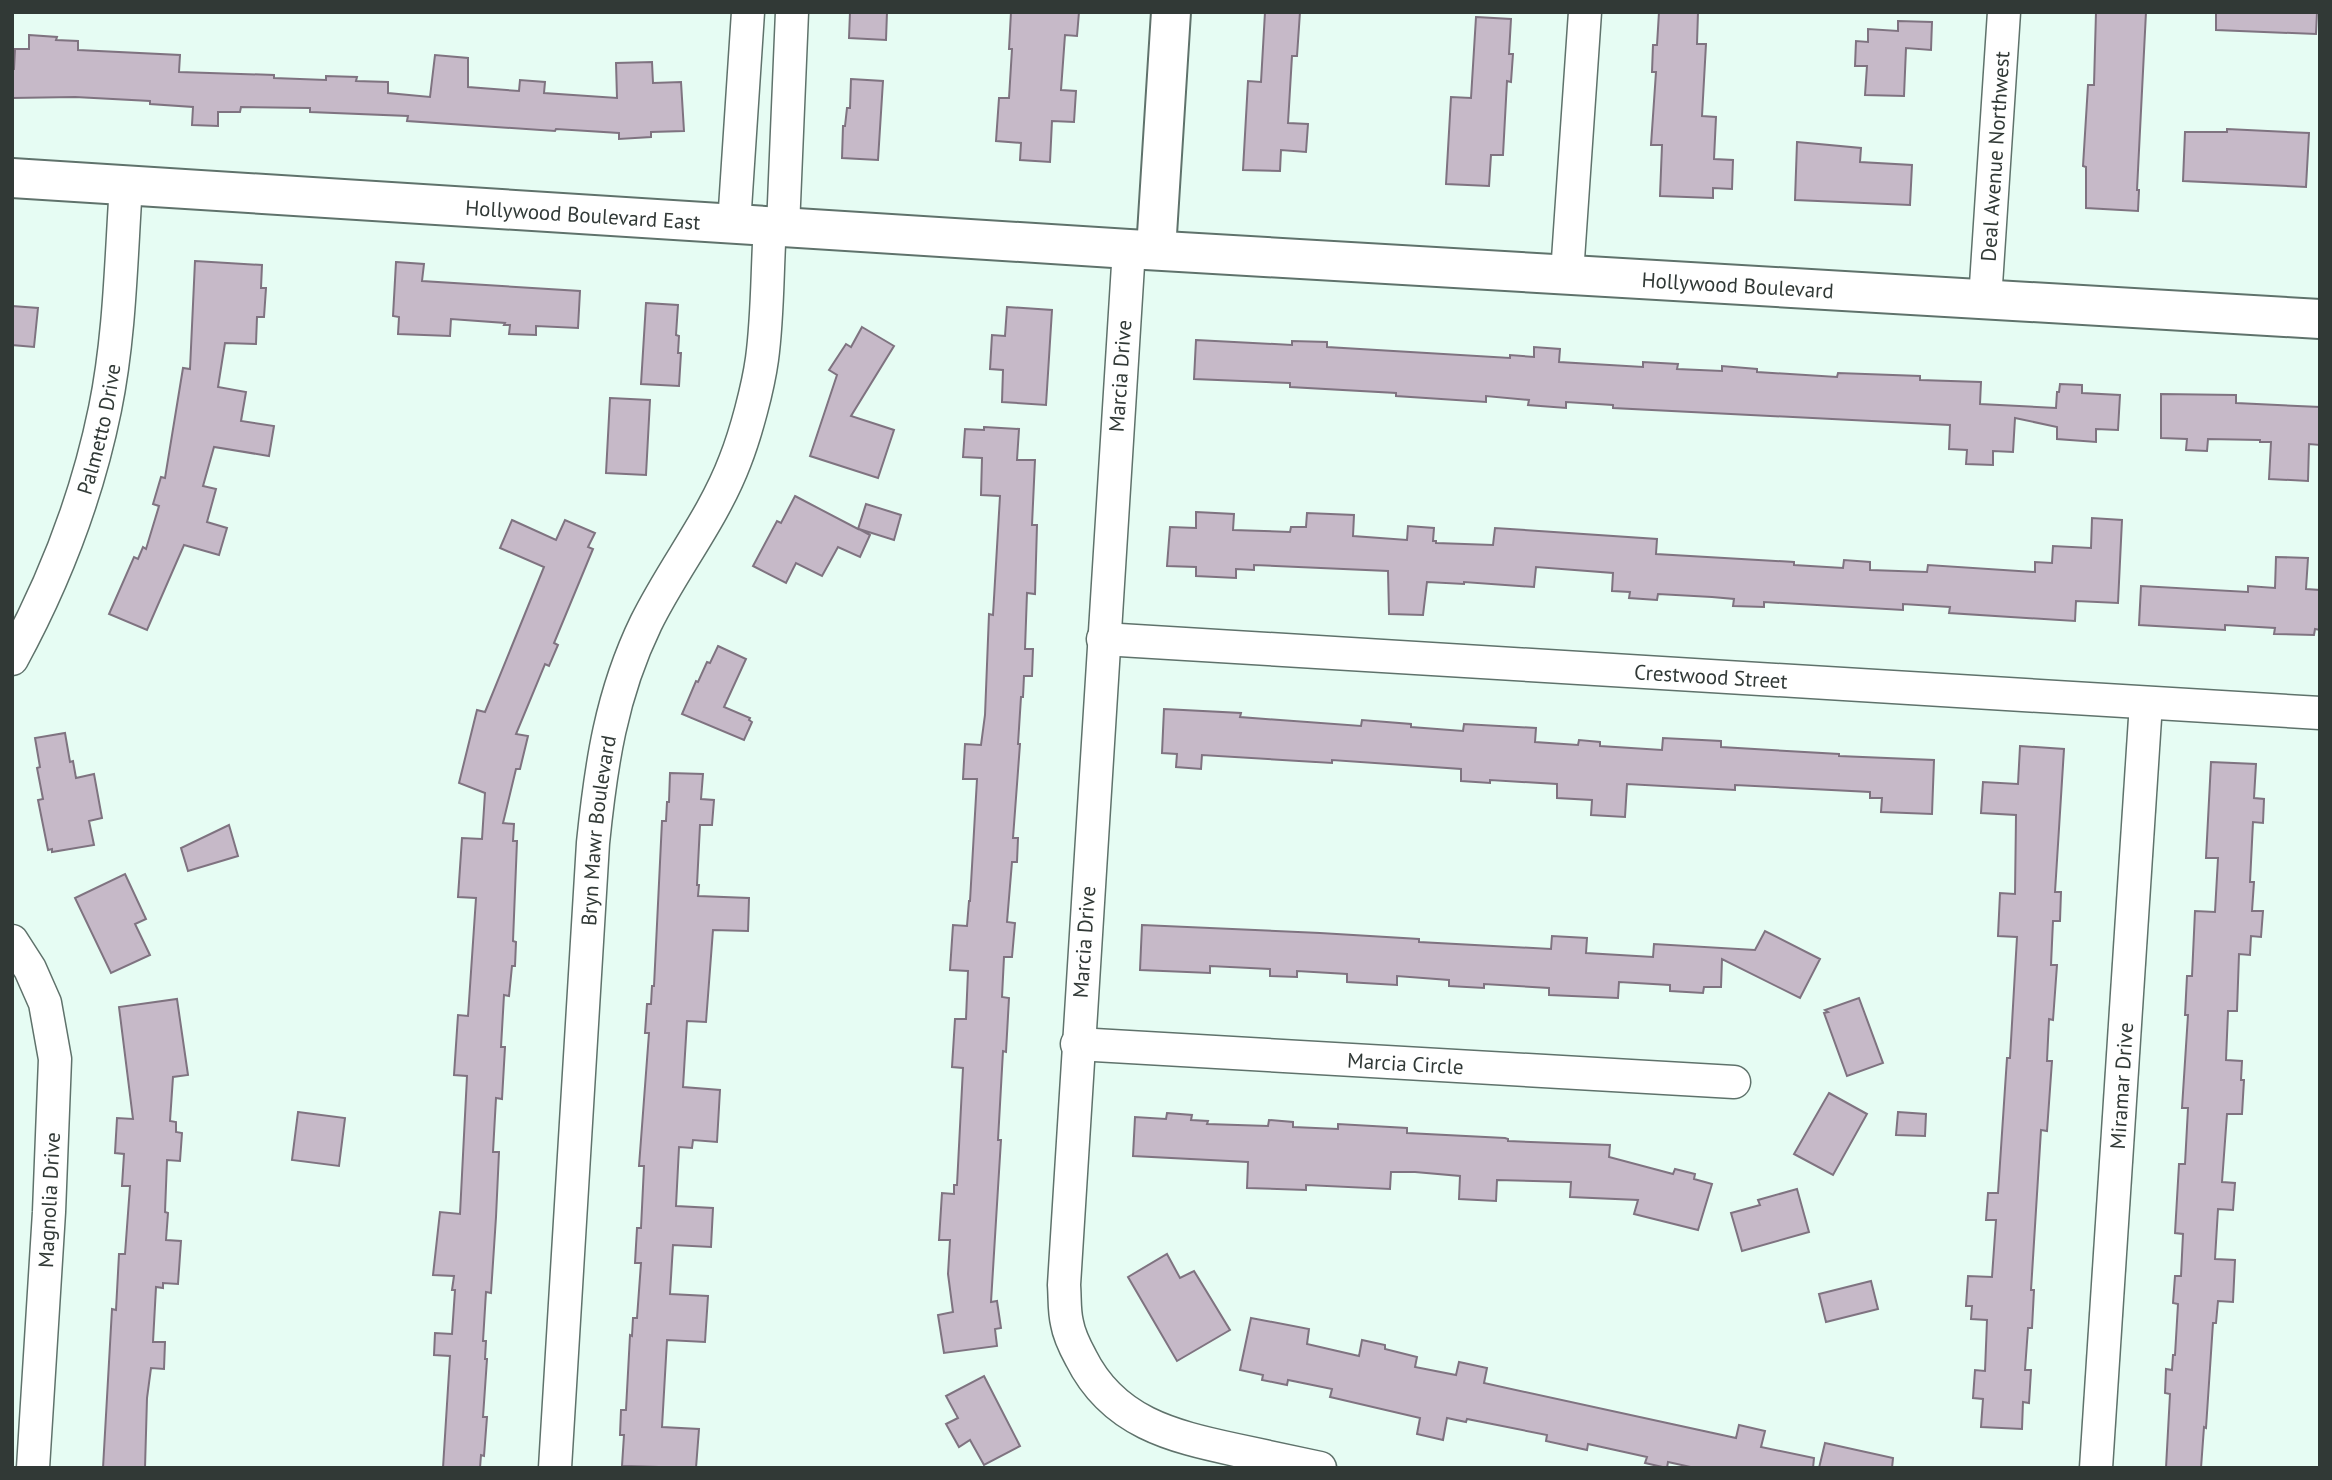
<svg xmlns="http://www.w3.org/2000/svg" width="2332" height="1480" viewBox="0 0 2332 1480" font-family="'PT Sans',sans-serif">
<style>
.building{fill:#c6b9c8;stroke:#7f7380;stroke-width:2}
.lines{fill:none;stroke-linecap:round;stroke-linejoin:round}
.street-casing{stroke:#5f726b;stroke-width:35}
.secondary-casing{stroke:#5f726b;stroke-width:42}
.street{stroke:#fff;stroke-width:32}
.secondary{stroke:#fff;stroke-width:38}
.labels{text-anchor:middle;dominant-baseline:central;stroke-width:6;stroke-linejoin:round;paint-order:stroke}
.street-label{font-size:21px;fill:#313936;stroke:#fff}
</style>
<rect width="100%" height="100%" fill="#e6fcf3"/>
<g class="building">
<path d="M850,12H887L886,40L849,38Z"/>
<path d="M1011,12H1079L1077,36L1065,35L1061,90L1076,91L1074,122L1052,121L1050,162L1020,160L1021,143L996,141L999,98H1009L1012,49H1009Z"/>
<path d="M1265,12H1300L1297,56H1292L1288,123L1308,124L1306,152L1281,150L1280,171L1243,170L1248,81L1261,82Z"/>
<path d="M1659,12H1698L1697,44H1706L1702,116L1716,117L1714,159L1733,160L1732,189L1713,188V198L1660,196L1662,145H1651L1656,72H1652L1653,45H1657Z"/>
<path d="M2096,12H2146L2137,190H2139L2138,211L2086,208V167L2083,166L2088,85H2094Z"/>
<path d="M2216,12H2317L2316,34L2216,30Z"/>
<path d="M1476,17L1511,19L1509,54H1513L1511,82L1507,81L1503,155H1491L1489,186L1446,184L1451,97L1471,98Z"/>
<path d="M1898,21L1932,22L1931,50L1906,48L1904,96L1865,95L1867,66H1855L1856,41L1868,42V29L1898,31Z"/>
<path d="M29,35L57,37L56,40L78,41V50L180,55L179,72L274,75V78L326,80V76L357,77L356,81L388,82V93L430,97L435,55L468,58V87L519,91L520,80L545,82L544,93L617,98L616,63L652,62L653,83L681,82L684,131L651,132V137L619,139V133L556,129L555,131L407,121L408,116L310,112V108L241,107L240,112H218V126L192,125L193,107L150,104V101L75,97L12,98V69H14L15,49H29Z"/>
<path d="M851,79L883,81L878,160L842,158L843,126H845L847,108H850Z"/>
<path d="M2227,129L2309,133L2306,187L2183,181L2185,132H2227Z"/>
<path d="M1797,142L1861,148L1860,162L1912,165L1910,205L1795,200Z"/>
<path d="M195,261L262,265L261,288H266L264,317H257L256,344L225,343L218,387L246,392L241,421L274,426L269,456L214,447L203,486L216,489L207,522L227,528L219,555L184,545L147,630L109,614L134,557L138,559L143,547L146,549L159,506L153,504L161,477L165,478L183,368L190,369Z"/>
<path d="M396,262L424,264L422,281L580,291L578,328L536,326V335L509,334L510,325H504L505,323L451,319L450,336L398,334L399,317L393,316Z"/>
<path d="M646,303L678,305L676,335L679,336L678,353H681L679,386L641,384Z"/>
<path d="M12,306L38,308L34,347L12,345Z"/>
<path d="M1007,307L1052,310L1046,405L1002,402L1003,370L990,369L992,335L1005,336Z"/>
<path d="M862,327L894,346L851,416L894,430L878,478L810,456L837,375L829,370L846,344L851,347Z"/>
<path d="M1196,340L1292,345V341L1327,342V347L1510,358V355L1534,357V347L1560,349L1559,362L1643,367V362L1678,364L1677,369L1722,371V366L1757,369V372L1837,377L1838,373L1920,376V380L1981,382L1980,404L2056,408L2057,392H2059L2060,384L2082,385V393L2120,395L2118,430L2096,429V442L2057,439V427L2015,418L2013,452L1993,451V465L1966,464L1967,450L1949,449L1950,425L1613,408V405L1566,402V408L1528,405L1529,400L1486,396V402L1396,396V393L1290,387V383L1194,379Z"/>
<path d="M2161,394L2236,395V403L2320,407V445L2309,444L2308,481L2269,479L2271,442H2260V440L2208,439L2207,451L2186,450L2187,439L2161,438Z"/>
<path d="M610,398L650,400L646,475L606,473Z"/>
<path d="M984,427L1019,429L1017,460H1035L1032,525H1037L1035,594L1027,593L1025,649H1033L1032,676H1024L1023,697H1021L1018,744H1020L1013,838H1018L1017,862H1012L1007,922L1015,923L1012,957H1004L1002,997L1009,998L1006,1052L1003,1051L998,1140H1001L998,1188L991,1302L997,1301L1001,1328L995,1329L997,1346L944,1353L938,1315L953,1312L948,1274L950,1240H939L942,1193L954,1194V1185H957L963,1068L952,1067L955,1019H966L968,971L950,970L953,925L967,926L969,901H970L977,779H963L965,744L981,745L985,715L989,614L993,615L1000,496L981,495L982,458L963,457L965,429L984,430Z"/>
<path d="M795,496L858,529L866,504L901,515L894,540L859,529L870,535L860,557L838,547L822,576L796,563L786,583L753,566L777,521L781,523Z"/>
<path d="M1196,512L1234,514L1233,530L1290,532L1291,527H1306L1307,513L1354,515L1353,536L1407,540L1408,526L1434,528L1433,541H1436V543L1493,545L1495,528L1657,539L1656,554L1794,562V565L1843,568L1844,560L1870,562V570L1927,572L1928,565L2035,572V562L2052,563L2053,546L2091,548L2092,518L2122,520L2118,603L2076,601L2075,621L1949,613L1950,607L1903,604V610L1764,602V607L1733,606L1734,599L1712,597L1658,594L1657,600L1629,598L1630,592L1612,591L1613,573L1536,567L1534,587L1464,582V584L1427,582L1423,615L1389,614L1388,571L1254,565V570L1236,569V578L1196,576V567L1167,566L1170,527L1196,528Z"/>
<path d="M512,520L556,540L565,520L595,533L588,547L593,549L554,643L558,645L549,666L545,664L516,734L528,736L520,769H516L503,823L514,824L513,841H517L513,941L516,942L515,966H512L509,996L504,995L501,1047H505L502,1099L496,1098L493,1152H499L496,1217L491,1293L486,1292L483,1341H486L485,1359H487L483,1417H487L484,1456L481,1455L480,1468H443L450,1356L434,1355L435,1333L452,1334L455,1290H452L454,1276L433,1275L440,1212L460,1214L467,1076L454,1075L458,1015L468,1016L476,898L458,897L462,838L482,839L485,793L459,783L477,710L485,712L544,567L500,548Z"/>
<path d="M2276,557L2308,558L2306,589L2320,590V630L2315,629L2314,635L2274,634L2275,628L2225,625V630L2139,625L2141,586L2248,592V586L2275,588Z"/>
<path d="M718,646L746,659L724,707L750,718L749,720L752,722L744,740L682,714L696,681L698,682L707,662L710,663Z"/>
<path d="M1164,709L1241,713L1240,717L1361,726L1362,720L1411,724V727L1463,731L1464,724L1536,728L1535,742L1578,745L1579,740L1600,742V746L1662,750L1663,738L1721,741V747L1839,754V756L1934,760L1932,814L1881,812L1882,798H1870V792L1735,785V790L1627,784L1625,817L1591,815L1592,800L1557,798V784L1490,780V783L1461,781V769L1332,760V763L1202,755L1201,769L1176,767L1177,754L1162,753Z"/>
<path d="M65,733L70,762L73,761L76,778L94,774L102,818L89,821L94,845L52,852V849L48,850L38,800L43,799L37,768L40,767L35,738Z"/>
<path d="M2020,746L2064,749L2055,892H2061L2060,921H2053L2051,965H2057L2053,1020L2049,1019L2047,1061H2052L2047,1131L2041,1130L2031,1290H2034L2032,1328H2028L2025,1370H2031L2029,1403L2023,1402L2022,1429L1981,1427L1983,1399L1973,1398L1975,1370L1985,1371L1987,1320L1971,1319L1972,1306H1966L1968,1276L1992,1277L1996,1220H1986L1988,1193H1998L2007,1058H2010L2017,937L1998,936L2000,893L2015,894L2016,815L1981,813L1983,782L2018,784Z"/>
<path d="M2211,762L2256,764L2254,798L2264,799L2263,823L2253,822L2250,882H2254L2252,911H2263L2261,937L2251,936L2250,955L2239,954L2237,1011H2228L2226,1060L2242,1061L2241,1080H2244L2242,1114H2227L2222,1182L2235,1183L2233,1210L2218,1209L2215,1259L2235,1260L2233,1302L2218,1301L2216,1323H2213L2206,1428L2204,1427L2201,1468H2166L2170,1394L2165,1393L2166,1369L2172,1370L2173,1355H2175L2178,1304L2173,1303L2175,1276H2181L2183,1234L2175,1233L2179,1164H2185L2188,1108H2182L2188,1015H2185L2187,976H2192L2195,911L2215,912L2218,858H2206Z"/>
<path d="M670,773L703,774L701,799L714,800L712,825H700L697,885H699L698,896L749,898L748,931L713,930L706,1022L687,1021L683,1087L720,1090L717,1142L693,1140L692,1148L679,1147L676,1206L713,1208L711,1247L673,1245L670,1294L708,1296L705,1342L667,1340L662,1427L699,1429L696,1468L622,1466L624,1435H620L621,1410H626L630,1335L632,1336L633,1318H637L641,1263H635L637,1228H641L644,1166H639L649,1033H645L647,1004H651L652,986H654L662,821H666L667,802H669Z"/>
<path d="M229,825L238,856L188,871L181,848Z"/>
<path d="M125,874L146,919L135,924L150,955L111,973L75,898Z"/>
<path d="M1142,925L1320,933L1419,939V942L1551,949L1552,936L1587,938L1586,953L1653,957L1654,944L1755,950L1765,931L1820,959L1800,998L1722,959L1721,987H1704L1703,993L1670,991V985L1619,982L1618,998L1549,995V988L1484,984V988L1449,986V980L1397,976V985L1347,982V974L1297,971V977L1270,976V969L1210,966V973L1140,970Z"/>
<path d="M1859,998L1883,1063L1847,1076L1824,1013L1828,1012L1825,1010Z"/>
<path d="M177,999L188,1075L173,1077L170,1121L176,1122V1132L182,1133L180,1161L167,1160L165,1212L168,1213L166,1240L181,1241L178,1284L163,1283V1288L156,1287L153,1342H165L164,1369L151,1368L147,1398L145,1468H103L112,1309L116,1310L119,1254H125L130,1186H122L124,1154L115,1153L117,1118L133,1119L119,1007Z"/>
<path d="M1829,1093L1867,1114L1833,1175L1794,1154Z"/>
<path d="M298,1112L345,1118L339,1166L292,1160Z"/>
<path d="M1898,1112L1926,1114L1925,1136L1896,1135Z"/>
<path d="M1167,1113L1192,1115L1191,1120L1208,1121L1207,1124L1268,1126L1269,1120L1293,1122V1127L1338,1129V1124L1407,1128V1133L1505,1138L1508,1139V1141L1610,1145L1609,1157L1673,1174L1675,1169L1695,1174L1694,1179L1712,1184L1698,1230L1634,1214L1638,1200L1570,1197L1571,1182L1497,1180L1496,1201L1459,1199L1460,1176L1415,1172H1391L1390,1189L1306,1185V1190L1247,1188L1248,1162L1133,1156L1135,1117L1166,1119Z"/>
<path d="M1797,1189L1809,1232L1742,1251L1731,1213L1760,1205L1758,1200Z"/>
<path d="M1167,1254L1180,1278L1194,1271L1230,1330L1177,1361L1128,1277Z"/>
<path d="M1871,1281L1878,1309L1826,1322L1819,1294Z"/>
<path d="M1251,1318L1309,1329L1307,1344L1359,1356L1362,1340L1385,1345V1349L1417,1357L1415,1367L1456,1375L1459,1362L1487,1368L1484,1383L1736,1438L1739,1425L1765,1431L1761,1447L1814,1458L1813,1468H1695L1668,1462L1667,1468L1645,1463L1647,1457L1588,1444L1587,1450L1546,1441L1547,1435L1467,1419L1466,1422L1447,1418L1443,1440L1417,1434L1420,1418L1330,1397L1332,1389L1288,1380L1287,1385L1262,1380L1263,1375L1240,1370Z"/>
<path d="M984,1376L1020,1446L984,1465L970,1440L959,1447L946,1424L958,1418L946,1396Z"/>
<path d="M1825,1443L1893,1458L1892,1468H1819Z"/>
</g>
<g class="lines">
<defs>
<g id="street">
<path d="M734,224L748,12"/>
<path d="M783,227L792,12"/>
<path d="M1129,249L1064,1285C1065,1298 1064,1311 1067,1323C1069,1335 1075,1347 1081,1358C1113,1422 1171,1436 1236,1450C1264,1456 1292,1462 1320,1468"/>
<path d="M1567,274L1585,12"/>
<path id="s1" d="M1985,300L2004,12"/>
<path id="s2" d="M1103,639L2320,713"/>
<path id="s3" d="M12,659C55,580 87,497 105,409C120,336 121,259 126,185"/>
<path d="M12,941L30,969L45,1003L55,1059L49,1212L33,1468"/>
<path id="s4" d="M1077,1044L1734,1082"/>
<path id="s5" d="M555,1468L593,843C601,765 611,695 646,623C673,568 713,519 735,461C746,433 758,388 762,359C768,315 767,270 770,226"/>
<path id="s6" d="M2096,1468L2146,703"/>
</g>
<g id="secondary">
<path id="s7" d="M12,178L1129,249L2320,319"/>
<path d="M1156,250L1171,12"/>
</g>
</defs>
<use href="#street" class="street-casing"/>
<use href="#secondary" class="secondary-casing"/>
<use href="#street" class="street"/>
<use href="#secondary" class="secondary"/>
</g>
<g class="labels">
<g class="street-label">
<text stroke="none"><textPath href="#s1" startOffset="144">Deal Avenue Northwest</textPath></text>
<text stroke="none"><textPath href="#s7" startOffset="572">Hollywood Boulevard East</textPath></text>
<text stroke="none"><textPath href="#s7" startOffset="1729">Hollywood Boulevard</textPath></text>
<text transform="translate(1120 376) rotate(-86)">Marcia Drive</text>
<text stroke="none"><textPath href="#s3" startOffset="247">Palmetto Drive</textPath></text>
<text stroke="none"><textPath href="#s2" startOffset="609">Crestwood Street</textPath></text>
<text stroke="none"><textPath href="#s5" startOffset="639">Bryn Mawr Boulevard</textPath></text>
<text transform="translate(1084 942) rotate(-86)">Marcia Drive</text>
<text stroke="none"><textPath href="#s4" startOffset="329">Marcia Circle</textPath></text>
<text stroke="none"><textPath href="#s6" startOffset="383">Miramar Drive</textPath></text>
<text transform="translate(49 1200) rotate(-87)">Magnolia Drive</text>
</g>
</g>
<rect width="2332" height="1480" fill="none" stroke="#313936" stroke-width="28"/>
</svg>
